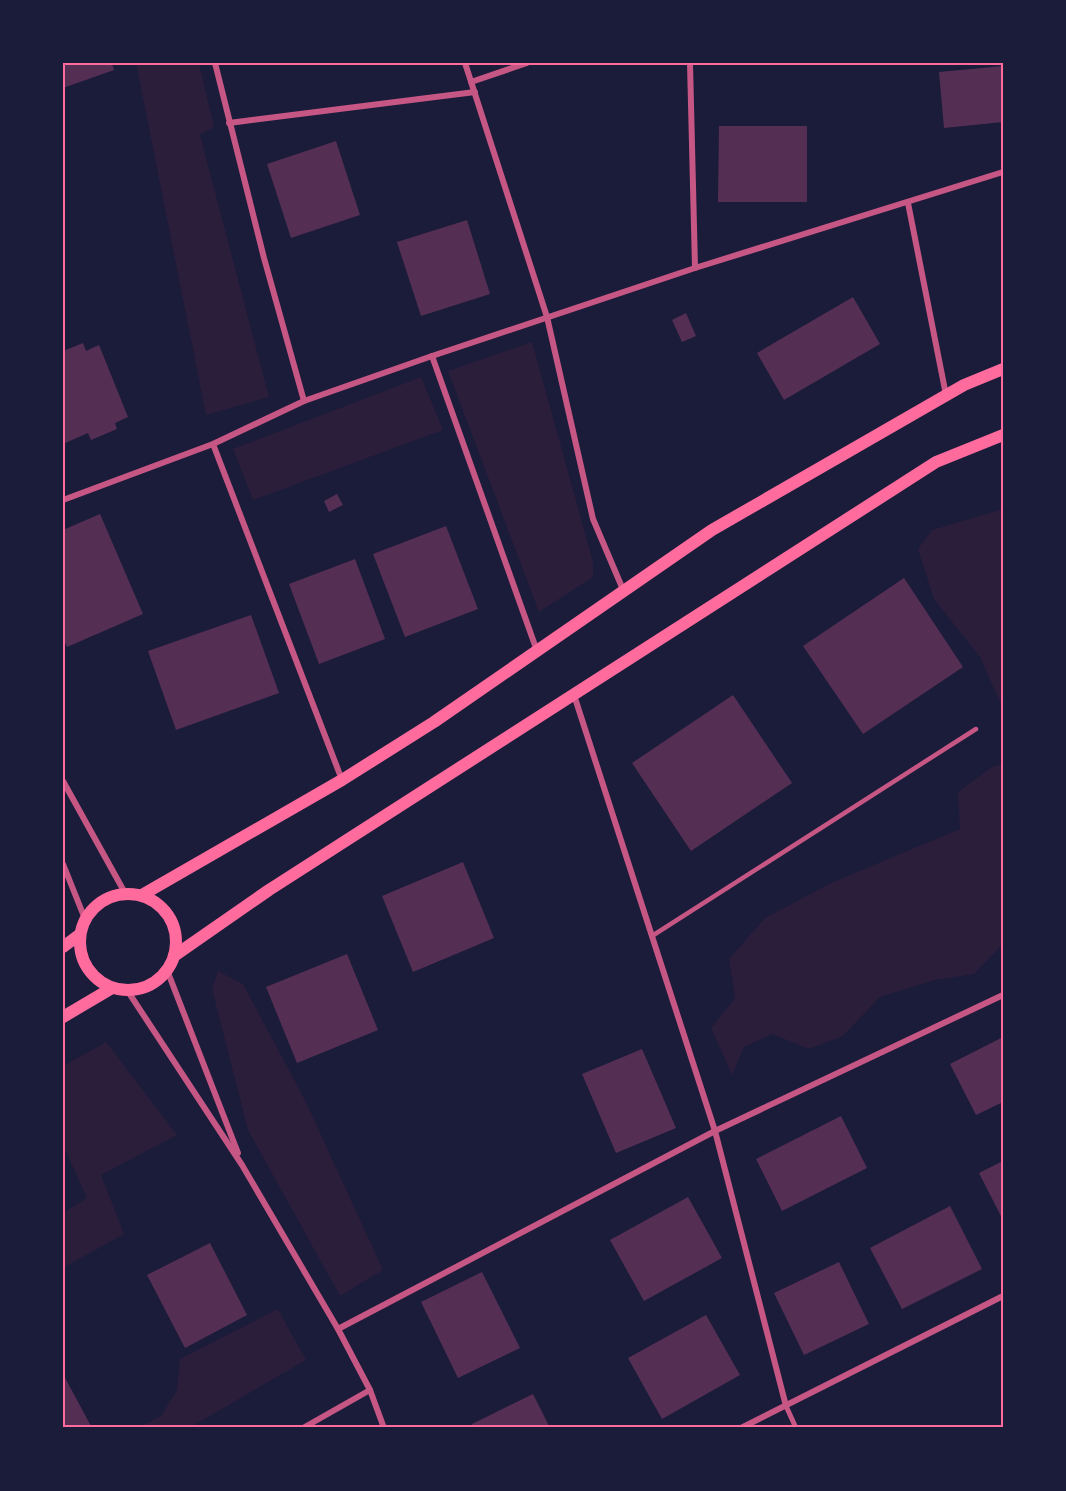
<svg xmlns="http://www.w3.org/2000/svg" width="1066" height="1491" viewBox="0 0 1066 1491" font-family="'DM Sans',sans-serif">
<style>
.green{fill:#2a1e3b}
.building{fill:#542f53}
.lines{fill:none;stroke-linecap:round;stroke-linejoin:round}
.service{stroke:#c65784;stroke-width:4.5}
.pedestrian{stroke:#c65784;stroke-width:5}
.minor{stroke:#c65784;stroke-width:6}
.secondary{stroke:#ff6b9d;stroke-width:12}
.neatline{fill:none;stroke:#ff6b9d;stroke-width:2}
</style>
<rect width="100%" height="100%" fill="#1b1b3a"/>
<g class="green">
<path d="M136,63H199L214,127L200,135L269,397L206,415Z"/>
<path d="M532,342L593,562V577L539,612L448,371Z"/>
<path d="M421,377L443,430L253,500L233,449Z"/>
<path d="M1003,509V699L1000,702L980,657L934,599L918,549L932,530Z"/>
<path d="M1003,764V944L974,974L935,980L880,997L843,1036L809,1049L772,1034L744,1047L732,1075L711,1028L735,998L729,959L765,918L833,882L960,829L958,792L992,767Z"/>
<path d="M218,971L243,984L306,1102L383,1270L340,1296L248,1130L212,989Z"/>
<path d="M106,1042L177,1135L101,1175L124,1234L63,1268V1213L87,1198L63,1145V1066Z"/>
<path d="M278,1309L306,1360L189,1428H138L161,1416L177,1390L180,1359Z"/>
</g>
<g class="building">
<path d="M63,63H112L114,70L63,88Z"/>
<path d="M1003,66V122L944,128L939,72Z"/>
<path d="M719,126H807V202H718Z"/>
<path d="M336,141L360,215L291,238L267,164Z"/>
<path d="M467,220L490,294L421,316L397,242Z"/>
<path d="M853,297L880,344L784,400L757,353Z"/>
<path d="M686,313L696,336L682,342L672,320Z"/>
<path d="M83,343L86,351L99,345L128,417L115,423L117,429L91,440L88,433L63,444V351Z"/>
<path d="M337,494L343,505L329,512L324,501Z"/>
<path d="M100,514L143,614L67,647L63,639V530Z"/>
<path d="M446,526L478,609L405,637L373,554Z"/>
<path d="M355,559L385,639L319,664L289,584Z"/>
<path d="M904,578L963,667L863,734L803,646Z"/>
<path d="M251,615L279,693L176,730L148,651Z"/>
<path d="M733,695L792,783L691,851L632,763Z"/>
<path d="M463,862L494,938L413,972L382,896Z"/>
<path d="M347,954L378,1030L297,1063L266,987Z"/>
<path d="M1003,1037V1102L976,1115L950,1064Z"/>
<path d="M642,1049L676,1128L616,1153L582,1074Z"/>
<path d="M841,1116L867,1168L782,1211L756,1159Z"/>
<path d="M1003,1161V1220L979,1173Z"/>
<path d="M688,1197L722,1258L644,1301L610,1240Z"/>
<path d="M950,1206L982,1269L902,1309L870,1248Z"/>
<path d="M210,1243L247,1315L185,1348L147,1275Z"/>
<path d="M839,1262L869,1324L804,1355L774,1293Z"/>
<path d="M482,1272L520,1348L458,1378L421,1302Z"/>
<path d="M706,1315L740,1375L662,1419L628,1358Z"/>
<path d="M63,1374L92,1428H63Z"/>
<path d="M533,1394L550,1428H474L472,1424Z"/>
</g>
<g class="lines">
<path class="service" d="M652,936L976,729"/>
<path class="pedestrian" d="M786,1406L796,1428"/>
<g class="minor">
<path d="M215,63L264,258L304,401"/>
<path d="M465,63L547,317L593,519L624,592"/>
<path d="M690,63L695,268"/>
<path d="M471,82L527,63"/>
<path d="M229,123L475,92"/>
<path d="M908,203L946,395"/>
<path d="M432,356L537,651"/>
<path d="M213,444L342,780"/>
<path d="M63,500L213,444L304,401L432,356L695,268L1003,172"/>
<path d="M574,695L715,1131L786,1406"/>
<path d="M63,781L125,893"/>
<path d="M63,864L85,919"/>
<path d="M167,970L238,1153"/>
<path d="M127,990L242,1165L338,1329L370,1390L384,1428"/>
<path d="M338,1329L715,1131L1003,995"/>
<path d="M303,1428L370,1390"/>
<path d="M741,1428L1003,1296"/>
</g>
<g class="secondary">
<circle cx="128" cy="942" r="48"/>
<path d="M142,895L342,780L434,722L712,530L964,385L1003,369"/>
<path d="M63,947L79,935"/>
<path d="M174,956L269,890L936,462L1003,435"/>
<path d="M63,1017L112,988"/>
</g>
</g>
<rect width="1066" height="1491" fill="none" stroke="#1b1b3a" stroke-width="129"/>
<rect x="64" y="64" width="938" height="1362" class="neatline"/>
</svg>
